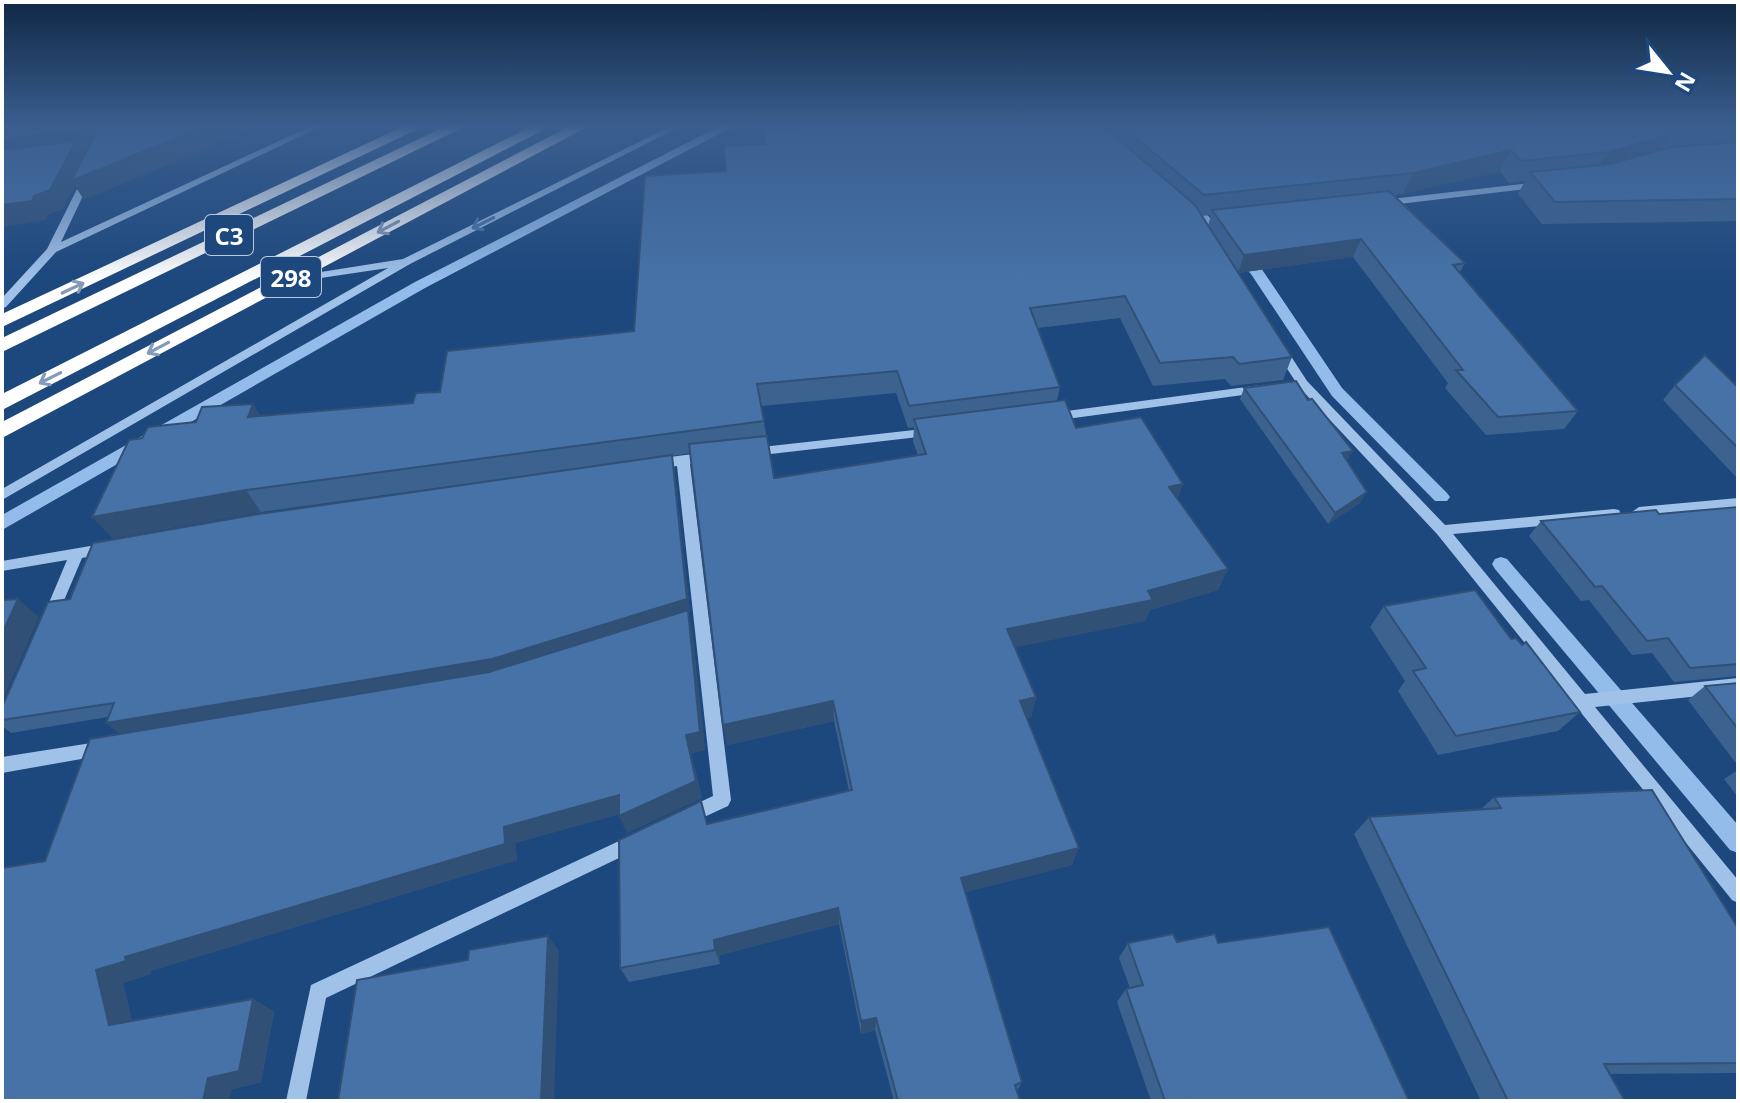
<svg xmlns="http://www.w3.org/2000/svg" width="1740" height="1103" viewBox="0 0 1740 1103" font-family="'Open Sans',sans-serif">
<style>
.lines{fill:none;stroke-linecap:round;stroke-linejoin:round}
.stream{fill:#93bcea;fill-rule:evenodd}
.minor{fill:#a0c1e8;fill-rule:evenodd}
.highway{fill:#fff;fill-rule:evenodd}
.wall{fill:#3c6290;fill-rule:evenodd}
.shaded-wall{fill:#315075}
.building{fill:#4672a7;stroke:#315075;stroke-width:2}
.oneway{stroke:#4b72a2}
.oneway2{stroke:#839ab8}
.labels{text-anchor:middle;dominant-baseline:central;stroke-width:7;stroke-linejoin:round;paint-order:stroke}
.shield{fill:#1d487d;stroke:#bbc8d8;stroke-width:2}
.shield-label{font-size:24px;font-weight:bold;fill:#fff}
</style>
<rect width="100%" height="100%" fill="#1d487d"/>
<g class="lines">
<g class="stream">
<path d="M720,126H734L425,288L2,530V515L415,282Z"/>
<path d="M1181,197H1189L1261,268L1342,388L1447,493L1450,497L1447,501H1435L1332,396L1251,274L1181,203Z"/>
<path d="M1501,557L1507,559L1738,825V853L1730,850L1495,569L1492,564L1495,559Z"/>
</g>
<g class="minor">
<path d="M311,126H322L56,252L6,307L2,308V298L47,249L83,177L91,179L61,242Z"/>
<path d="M671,126H681L410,264L2,500V489L388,268L287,283L282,280L283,278L403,259Z"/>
<path d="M1540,182L1545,185L1543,187L1382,206L1377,203L1382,200Z"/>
<path d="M1281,346L1285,347L1307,381L1445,525L1614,509L1619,510L1621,514L1614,519L1453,534L1585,694L1738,678V692L1595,707L1738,880V903L1732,900L1437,534L1299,387L1275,350Z"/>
<path d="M1261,385L1265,386L1267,389L1265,392L1052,421L1046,417L1052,413Z"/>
<path d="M932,428L936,429L938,432L936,435L754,456L748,452L754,448Z"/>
<path d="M709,452L715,457L714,460L690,464L731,800L728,806L689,824L683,822L680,816L683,810L713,796L677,466L654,469L648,464L654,459Z"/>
<path d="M1738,498V508L1639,517L1632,512L1639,507Z"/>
<path d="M108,543L113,544L115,548L113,552L82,558L57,617L55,621L50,623L45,621L43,617L67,560L2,571V561Z"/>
<path d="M104,741L110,743L112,748L110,753L104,755L2,773V757Z"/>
<path d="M634,834L640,836L643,842L640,848L326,998L306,1101H286L311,985Z"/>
</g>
<g class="highway">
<path d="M404,126H424L2,327V314Z"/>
<path d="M446,126H466L2,352V338Z"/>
<path d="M532,126H551L2,410V394Z"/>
<path d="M570,126H589L2,438V422Z"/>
</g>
</g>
<g class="wall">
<path d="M835,126H1738V221L1542,224L1518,194L1525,181L1509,183L1500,171L1403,194L1394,195L1465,263L1460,272L1578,411L1564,429L1486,435L1445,388L1448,383L1353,257L1238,273L1292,357L1283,380L1231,386L1225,379L1153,386L1120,318L1038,328L1060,387L1057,401L1076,428L1183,484L1177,499L1228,569L1218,590L1150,610L1145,621L1015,647L1036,697L1031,717L1027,718L1072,865L965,892L1022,1082L1017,1091L1020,1101H894L875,1030L861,1034L839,924L720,955V964L629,982L620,968L708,824L849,791L834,721L727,745L690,453L672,456L674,468L690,612H688L692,630L705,750L691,753L702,798L627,833L619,814L515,843L517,860L150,971L151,974L123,983L132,1021L253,999L274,1012L261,1082L232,1089L2,1101L45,861L120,734L108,717L11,733L2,726V707L70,599L581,468L261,512L112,538L142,438L253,404L260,416L413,403L440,392L634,331L726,171L765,144ZM1211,215L1208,226L1202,216ZM896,393L908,428L914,427L913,442L918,455L774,478L761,406Z"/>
<path d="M1675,385L1738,387V479L1663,400Z"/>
<path d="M1244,388L1347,461L1360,503L1328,524L1240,399Z"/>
<path d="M1738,507V676L1674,682L1652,653L1632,655L1589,600L1581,601L1529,536L1541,521L1659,514Z"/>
<path d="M1384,606L1511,639L1580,712L1558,731L1438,755L1398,691L1405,681L1370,627Z"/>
<path d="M1738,683V762H1735L1688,700L1705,686Z"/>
<path d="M1738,770V797L1724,779Z"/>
<path d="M1494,797L1738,928V1073L1610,1074L1625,1101H1481L1354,834L1369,817L1480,810Z"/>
<path d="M1177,942L1218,943L1409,1101H1151L1117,1002L1126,989L1130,988L1119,958L1128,943Z"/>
</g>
<g class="shaded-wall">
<path d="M206,126H260L84,200L75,186L63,209L48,215L46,220L2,227V205L34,196L2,159V139L92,129L104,148L82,150L88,160Z"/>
<path d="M1669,135L1655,156L1595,173L1608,152Z"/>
<path d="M1511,150L1500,171L1403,194L1413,173Z"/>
<path d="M1361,239L1353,257L1238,273L1244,255Z"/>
<path d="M253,404L267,426L248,417Z"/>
<path d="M1353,451L1346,462L1342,453Z"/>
<path d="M672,455L674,468L690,612H688L692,630L705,750L691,753L702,798L627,833L619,816L696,781L498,671L120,734L106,723Z"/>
<path d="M1183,484L1175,507L1169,487Z"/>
<path d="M246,490L261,512L112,538L92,517Z"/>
<path d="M1367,492L1360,503L1328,524L1335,513Z"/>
<path d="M1228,569L1218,590L1150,610L1145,621L1003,650L1007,629Z"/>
<path d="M18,599L39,617L2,702V634Z"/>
<path d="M1036,697L1031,717L1015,721L1020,701Z"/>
<path d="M833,701L834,721L727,745L723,725Z"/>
<path d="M619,795L627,812L515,843L517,860L150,971L151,974L123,983L136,1037L109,1025L96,970L125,957L504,827Z"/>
<path d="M1079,848L1072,865L958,894L961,878Z"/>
<path d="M838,908L839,924L720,955V964L715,950L714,940Z"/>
<path d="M548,936L559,951L554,1101H541Z"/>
<path d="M253,999L274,1012L261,1082L232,1089L229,1101H203L208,1078Z"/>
<path d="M876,1018L875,1030L861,1034V1021Z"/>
</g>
<g class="building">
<path d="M2,126H206L71,181L95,135L92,129L2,139Z"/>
<path d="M835,126H1103L1195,205L1292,357L1239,364L1233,357L1160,363L1125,296L1030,308L1060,387L909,406L897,371L757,384L764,421L246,490L92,517L129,440L142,438L148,427L196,422L202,407L253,404L248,417L413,403L416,393L440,392L447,351L634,331L645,176L726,171L724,146L766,144L764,130Z"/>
<path d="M1122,126H1701L1710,133L1669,135L1608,152L1521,161L1511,150L1413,173L1204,195Z"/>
<path d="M1721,126H1738V132H1730Z"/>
<path d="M76,141L50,190L34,196L32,201L2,205V150Z"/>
<path d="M1738,142V199L1555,202L1530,172L1610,164L1671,147Z"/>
<path d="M1389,191L1465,263L1453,265L1578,411L1498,417L1456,370H1463L1361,239L1244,255L1212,210Z"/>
<path d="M1705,355L1738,387V448L1675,385Z"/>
<path d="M1296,381L1308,400L1312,399L1353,451L1342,453L1367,492L1335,513L1244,388Z"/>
<path d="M1065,400L1076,428L1141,417L1183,484L1169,487L1228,569L1148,591L1153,600L1007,629L1036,697L1020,701L1079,848L961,878L1022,1082L1015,1085L1020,1101H898L876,1018L861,1021L838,908L714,940L715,950L620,968L619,840L701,801L707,824L852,790L833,701L723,725L689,444L767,436L774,478L926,454L914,419Z"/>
<path d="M672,455L687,599L492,659L106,723L114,703L2,720V707L48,602L70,599L93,543L253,515Z"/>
<path d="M1738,507V664L1690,668L1668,638L1647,641L1602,586L1595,587L1541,521L1656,510L1659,514Z"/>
<path d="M1475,590L1511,639L1516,638L1522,645L1526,642L1580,712L1456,736L1413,671L1426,668L1384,606Z"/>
<path d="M18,599L2,634V600Z"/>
<path d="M688,610L700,732L686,735L696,781L619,816V795L504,827L505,844L125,957L126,961L96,970L109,1025L253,999L239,1071L208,1078L203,1101H2V868L45,861L90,739L489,672Z"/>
<path d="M1738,683V729L1705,686Z"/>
<path d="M1652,790L1738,928V1063L1604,1064L1625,1101H1508L1369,817L1501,808L1494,797Z"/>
<path d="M1329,927L1409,1101H1191V1100L1185,1101H1165L1126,989L1143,985L1128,943L1173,934L1177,942L1215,934L1218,943Z"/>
<path d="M548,936L541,1101H338L357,980L468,960L469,950Z"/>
</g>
<defs><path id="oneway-shaft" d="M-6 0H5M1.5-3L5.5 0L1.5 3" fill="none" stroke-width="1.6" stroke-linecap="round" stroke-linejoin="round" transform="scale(2)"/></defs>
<use class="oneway" href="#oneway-shaft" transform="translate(483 223) rotate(153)"/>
<g class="oneway2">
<use href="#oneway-shaft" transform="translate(388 227) rotate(152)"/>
<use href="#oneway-shaft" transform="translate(73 288) rotate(-25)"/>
<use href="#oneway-shaft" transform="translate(158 348) rotate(152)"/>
<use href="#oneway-shaft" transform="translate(50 378) rotate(153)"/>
</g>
<linearGradient id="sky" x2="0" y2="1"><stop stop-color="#102845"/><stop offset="0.45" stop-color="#3a5e8f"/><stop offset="1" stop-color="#3a5e8f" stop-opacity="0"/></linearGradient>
<rect width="1740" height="280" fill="url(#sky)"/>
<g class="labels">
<g class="shield">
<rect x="205" y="215" width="48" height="40" rx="6"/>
<rect x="261" y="257" width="60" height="40" rx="6"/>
</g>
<g class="shield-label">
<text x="229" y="235">C3</text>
<text x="291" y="277">298</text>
</g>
</g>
<rect width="1740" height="1103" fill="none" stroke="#ffffff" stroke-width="8"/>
<g transform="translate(1668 72) rotate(120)" stroke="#1d487d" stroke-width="6" paint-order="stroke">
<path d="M0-6L14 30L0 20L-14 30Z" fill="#ffffff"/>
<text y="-12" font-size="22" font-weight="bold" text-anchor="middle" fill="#ffffff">N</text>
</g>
</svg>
